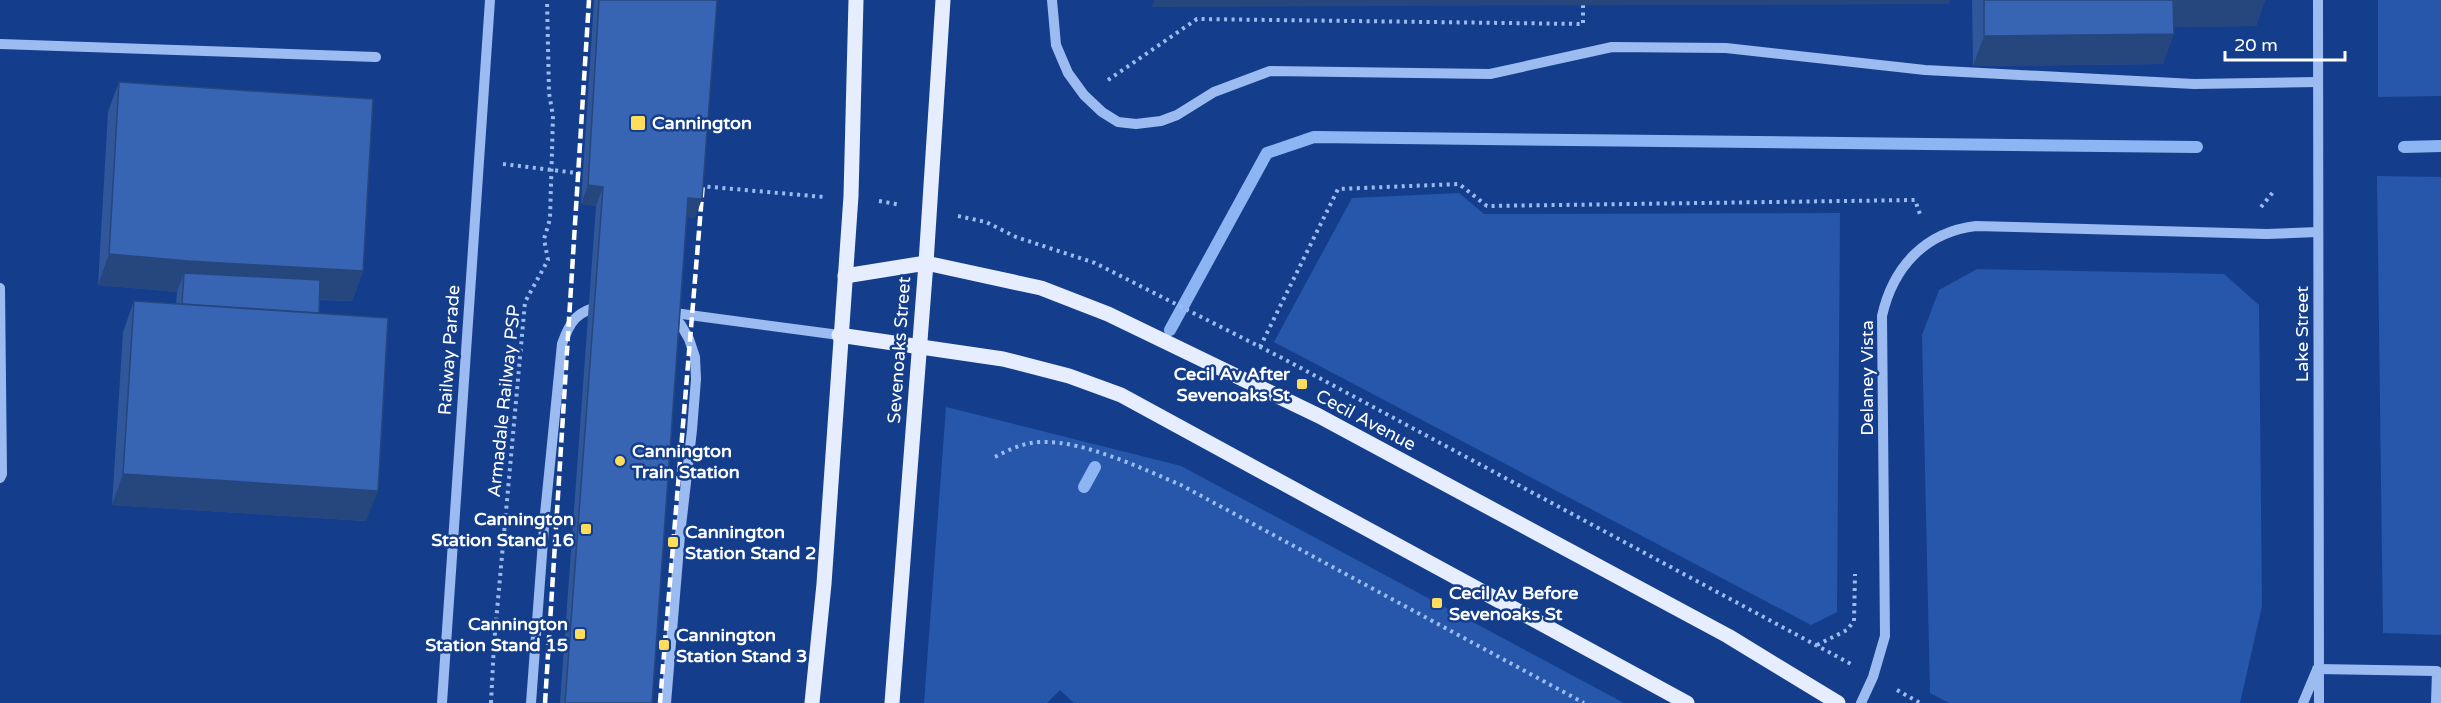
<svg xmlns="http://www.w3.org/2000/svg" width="2441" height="703" viewBox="0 0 2441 703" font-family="'Varela Round',sans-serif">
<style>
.green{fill:#2657ab}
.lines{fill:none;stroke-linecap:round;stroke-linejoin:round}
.stream{stroke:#8eb5f3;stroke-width:12}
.path{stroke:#9cbbf0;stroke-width:4;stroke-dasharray:3 4.5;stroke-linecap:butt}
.minor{stroke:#9cbbf0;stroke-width:10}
.major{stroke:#e5edff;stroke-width:15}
.rail{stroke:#fff;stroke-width:4.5;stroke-dasharray:10 4.5;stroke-linecap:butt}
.wall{fill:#2f579a}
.shaded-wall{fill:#26477d}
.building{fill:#3765b3;stroke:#26477d;stroke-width:1.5}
.poi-dot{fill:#ffdd5b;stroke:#143e8c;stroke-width:2}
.labels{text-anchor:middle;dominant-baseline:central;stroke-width:5;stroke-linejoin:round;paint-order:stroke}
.poi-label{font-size:18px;font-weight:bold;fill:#fff;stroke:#143e8c;text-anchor:start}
.street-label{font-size:18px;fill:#fff;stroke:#143e8c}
</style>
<rect width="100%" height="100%" fill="#143e8c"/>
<g class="green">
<path d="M2378,0H2441V96L2378,97Z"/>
<path d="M2377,176L2441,177V635L2383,633Z"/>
<path d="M1459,193L1484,214L1840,213L1837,612L1811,625L1274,342L1352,198Z"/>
<path d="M1977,269L2224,274L2259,305L2262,606L2240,703H1949L1930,693L1922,335L1939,290Z"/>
<path d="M946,407L1181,466L1624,703H1074L1060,690L1047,703H924Z"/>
</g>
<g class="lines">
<g class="stream">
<path d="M2404,147L2441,146"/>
<path d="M1170,330L1267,153L1314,137L2197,147"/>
<path d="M1084,487L1095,467"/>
</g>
<g class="path">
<path d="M1108,80L1197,19L1583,24V5"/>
<path d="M503,164L585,174"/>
<path d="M700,186L824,197"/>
<path d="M879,201L901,205"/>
<path d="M2261,207L2274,191"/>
<path d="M958,216L986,222L1016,237L1095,263L1284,359L1851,664"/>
<path d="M1260,347L1338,189L1459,184L1487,206L1915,200L1921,217"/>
<path d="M995,457C1010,449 1025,442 1043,442C1085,441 1143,469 1181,485L1584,703"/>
<path d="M1817,645L1847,630L1854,621L1855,574"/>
<path d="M1897,690L1920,703"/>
<path d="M491,703L494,644L525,302L548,260L544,239L550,219L553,116L549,93L547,0"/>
</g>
<g class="minor">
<path d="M1052,0L1056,45L1068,73L1084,95L1102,112L1118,122L1136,124L1161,121L1177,115L1214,92L1270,71L1490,74L1612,47L1726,48L1925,70L2194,84L2318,82"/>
<path d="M2318,0L2319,703"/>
<path d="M0,44L376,57"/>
<path d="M0,288L2,474L0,478"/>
<path d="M667,312L839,335"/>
<path d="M2317,669L2437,671L2436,703"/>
<path d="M442,703L490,0"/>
<path d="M531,703L545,514L562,344C570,321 577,311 601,306"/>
<path d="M666,703L680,535L692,430L696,379L695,357L689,339L681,325L670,313"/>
<path d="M1861,703L1873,677L1885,636L1882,316C1893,267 1925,232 1976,226L2267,234L2318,232"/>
<path d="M2303,703L2316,672"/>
</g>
<g class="major">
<path d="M845,276L926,263L1041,288L1108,314L1319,416L1728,636L1838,703"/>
<path d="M839,335L1003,359L1069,376L1121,395L1687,703"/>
<path d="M812,703L824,584L851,196L856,0"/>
<path d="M892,703L926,263L943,0"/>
</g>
<g class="rail">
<path d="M545,703L589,0"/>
<path d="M660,703L703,183"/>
</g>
</g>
<g class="wall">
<path d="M594,0H717L695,218L687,217L652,703H560L596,206L581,204Z"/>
<path d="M1972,0H2265L2256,26L2174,27L2163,64L1973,66Z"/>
<path d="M119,82L363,271L352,301L319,300L318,313L366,521L112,505L123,332L134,301L176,304L177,292L98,285L108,112Z"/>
</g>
<g class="shaded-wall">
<path d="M1154,0H1950L1949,4L1152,7Z"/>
<path d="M2171,0H2265L2256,26L2162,27Z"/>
<path d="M2174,34L2163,64L1973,66L1984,36Z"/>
<path d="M588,185L603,187L596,206L581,204Z"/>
<path d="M688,198L702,199L695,218L681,217Z"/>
<path d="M109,254L363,271L352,301L183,292L184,273L177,292L98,285Z"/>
<path d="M123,474L378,491L366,521L112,505Z"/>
</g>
<g class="building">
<path d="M599,0H717L702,199L688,198L652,703H565L603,187L588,185Z"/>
<path d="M1984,0H2173L2174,34L1984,36Z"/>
<path d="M119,82L373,99L363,271L188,261L109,254Z"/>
<path d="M184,273L320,280L319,313L182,304Z"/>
<path d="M134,301L388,318L378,491L123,474Z"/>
</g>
<g class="poi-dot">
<rect x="630" y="115" width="16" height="16" rx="3"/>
<rect x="1296" y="378" width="12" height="12" rx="3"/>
<circle cx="620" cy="461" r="6"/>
<rect x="580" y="523" width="12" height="12" rx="3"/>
<rect x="667" y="536" width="12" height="12" rx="3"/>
<rect x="1431" y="597" width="12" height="12" rx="3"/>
<rect x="574" y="628" width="12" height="12" rx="3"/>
<rect x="658" y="639" width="12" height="12" rx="3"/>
</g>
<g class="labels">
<g class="poi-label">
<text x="652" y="123">Cannington</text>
<text x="1290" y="374" text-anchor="end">Cecil Av After<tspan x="1290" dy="21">Sevenoaks St</tspan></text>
<text x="632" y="451">Cannington<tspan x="632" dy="21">Train Station</tspan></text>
<text x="574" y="519" text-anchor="end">Cannington<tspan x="574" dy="21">Station Stand 16</tspan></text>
<text x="685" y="532">Cannington<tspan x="685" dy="21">Station Stand 2</tspan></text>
<text x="1449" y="593">Cecil Av Before<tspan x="1449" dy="21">Sevenoaks St</tspan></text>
<text x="568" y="624" text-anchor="end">Cannington<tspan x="568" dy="21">Station Stand 15</tspan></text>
<text x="676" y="635">Cannington<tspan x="676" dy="21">Station Stand 3</tspan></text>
</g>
<g class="street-label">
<text transform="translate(2302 334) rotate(-90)">Lake Street</text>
<text transform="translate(449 350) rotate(-86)">Railway Parade</text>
<text transform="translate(899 350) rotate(-86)">Sevenoaks Street</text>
<text transform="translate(1867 378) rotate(-90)">Delaney Vista</text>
<text transform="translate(504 401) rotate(-84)">Armadale Railway PSP</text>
<text transform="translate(1366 420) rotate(28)">Cecil Avenue</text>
</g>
</g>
<path d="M2225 51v9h120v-9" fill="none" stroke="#ffffff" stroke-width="3"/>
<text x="2234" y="51" font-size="18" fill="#ffffff" stroke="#143e8c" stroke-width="4.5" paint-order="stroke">20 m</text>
</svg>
